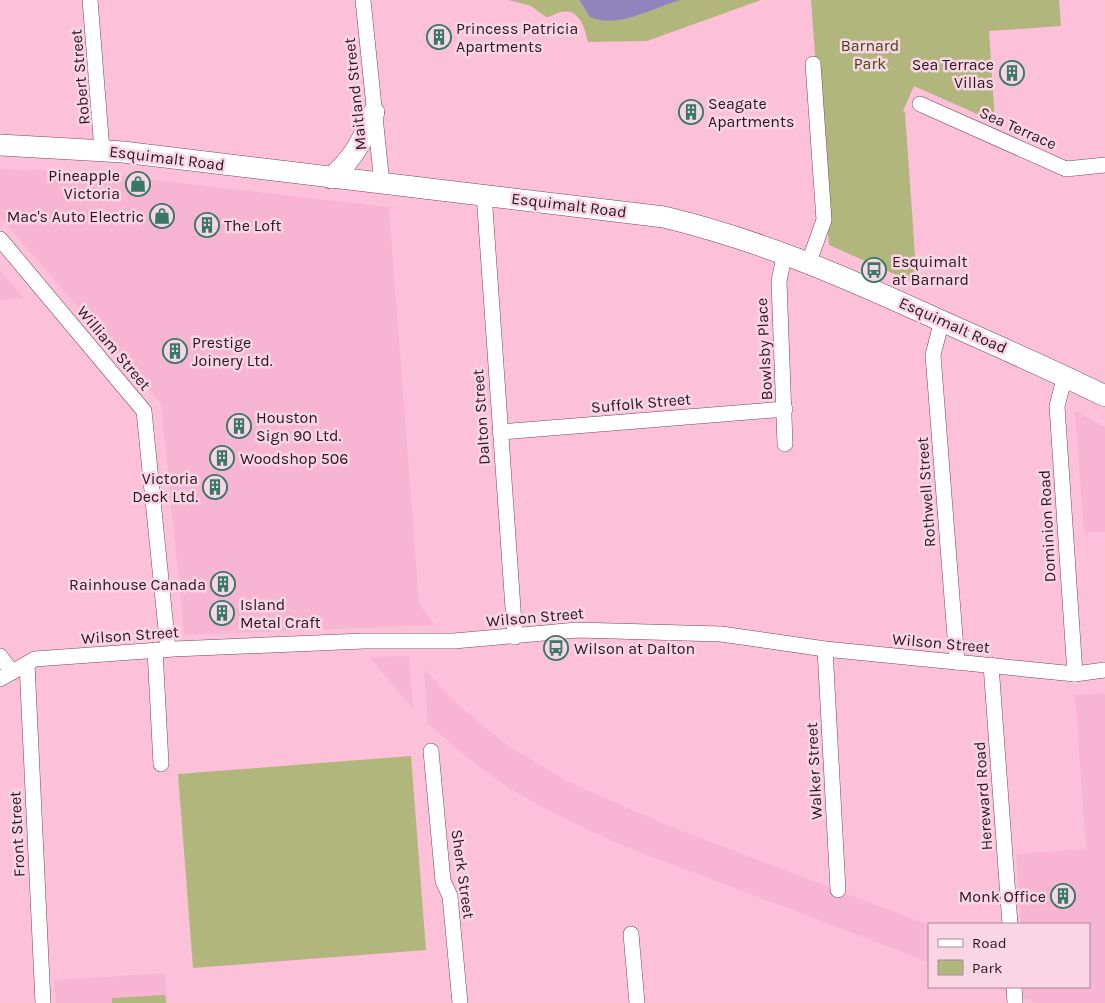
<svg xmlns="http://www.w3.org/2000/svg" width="1105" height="1003" viewBox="0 0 1105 1003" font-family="Karla,sans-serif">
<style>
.built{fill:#f8b5d1}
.green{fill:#b1b77c}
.water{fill:#8f84be}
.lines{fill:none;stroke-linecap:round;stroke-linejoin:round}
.minor-casing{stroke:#77455a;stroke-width:16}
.secondary-casing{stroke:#77455a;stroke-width:22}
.minor{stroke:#fff;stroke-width:15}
.secondary{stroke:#fff;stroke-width:21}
.labels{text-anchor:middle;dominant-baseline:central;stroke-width:5;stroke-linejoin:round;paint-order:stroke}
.poi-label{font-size:16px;fill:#2a151e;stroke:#fad6e4;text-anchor:start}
.park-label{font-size:16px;fill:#434615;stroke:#fad6e4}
.street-label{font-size:16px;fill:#2a151e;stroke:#fad6e4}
</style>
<rect width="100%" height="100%" fill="#fcc1d9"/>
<g class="built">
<path d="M0,169L85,172L389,207L419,603L435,625L184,635L161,404L0,217Z"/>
<path d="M0,270L24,298L0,300Z"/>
<path d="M1075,411L1105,427V532H1084Z"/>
<path d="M409,656L413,709L369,657Z"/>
<path d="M424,669L453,700L487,729L510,747L571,783L669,826L929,925V962L621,845L551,812L509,788L470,760L428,724Z"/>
<path d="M1103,693L1105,694V1003H1037L994,987H1089V924H1021L1016,854L1086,849L1075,695Z"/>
<path d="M165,973L167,1003H56L54,980Z"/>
</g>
<g class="green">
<path d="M509,0H579L590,17L654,8L681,0H761L647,41L588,42C585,29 580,8 561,12C555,13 552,17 546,17L531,6Z"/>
<path d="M811,0H1059L1061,26L989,31L995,122L914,86L903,111L905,112L917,284L829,245Z"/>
<path d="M411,756L426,950L193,968L178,774Z"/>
<path d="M165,995L166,1003H112V998Z"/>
</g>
<path class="water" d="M579,0H681C652,8 619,29 590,17Z"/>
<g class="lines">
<defs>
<g id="minor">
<path d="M90,0L102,150"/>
<path d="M363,0L382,184"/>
<path d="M920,104L1066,169L1105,165"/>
<path d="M484,194L515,637"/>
<path d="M0,239L144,411L168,649"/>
<path d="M785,252L779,281L785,444"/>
<path d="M809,262L824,220L813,64"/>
<path d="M942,320L933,355L957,662"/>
<path d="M1065,376L1057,406L1075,674"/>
<path d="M500,432L785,409"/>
<path d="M825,649L838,890"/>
<path d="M155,650L161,764"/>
<path d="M0,656L12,672"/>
<path d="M27,664L43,1003"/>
<path d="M991,665L1010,924"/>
<path d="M0,679L35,659L174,649L364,641H454L577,630L721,634L825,649L1075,674L1105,670"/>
<path d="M431,751L443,881L450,896L460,1003"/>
<path d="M631,934L637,1003"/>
<path d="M1014,987L1015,1003"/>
</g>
<g id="secondary">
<path d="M0,145L123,152L664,217C759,240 838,274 926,314C986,341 1046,367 1105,396"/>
<path d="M331,178C353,159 364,139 374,112"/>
</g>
</defs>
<use href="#minor" class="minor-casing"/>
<use href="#secondary" class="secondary-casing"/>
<use href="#minor" class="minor"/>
<use href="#secondary" class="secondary"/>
</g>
<defs>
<symbol id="building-ring" viewBox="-11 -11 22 22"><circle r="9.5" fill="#fad6e4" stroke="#387866" stroke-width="1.5"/><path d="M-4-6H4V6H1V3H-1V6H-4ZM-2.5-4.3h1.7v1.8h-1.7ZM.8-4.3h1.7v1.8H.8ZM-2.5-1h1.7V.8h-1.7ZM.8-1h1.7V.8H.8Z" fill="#387866"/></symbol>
<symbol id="shop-ring" viewBox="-11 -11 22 22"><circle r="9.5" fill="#fad6e4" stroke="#387866" stroke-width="1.5"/><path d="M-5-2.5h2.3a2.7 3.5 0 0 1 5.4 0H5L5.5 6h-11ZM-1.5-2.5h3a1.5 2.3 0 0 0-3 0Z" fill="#387866"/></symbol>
<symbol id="bus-ring" viewBox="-11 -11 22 22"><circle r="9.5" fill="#fad6e4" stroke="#387866" stroke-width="1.5"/><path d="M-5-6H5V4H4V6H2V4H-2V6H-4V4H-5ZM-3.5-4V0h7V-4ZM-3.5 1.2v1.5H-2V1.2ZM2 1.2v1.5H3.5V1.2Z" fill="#387866"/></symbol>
</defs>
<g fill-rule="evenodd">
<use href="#building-ring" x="425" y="23" width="28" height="28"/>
<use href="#building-ring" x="998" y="59" width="28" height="28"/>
<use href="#building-ring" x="677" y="98" width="28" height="28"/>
<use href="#shop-ring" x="124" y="170" width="28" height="28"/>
<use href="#shop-ring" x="148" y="202" width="28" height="28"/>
<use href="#building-ring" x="193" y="211" width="28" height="28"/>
<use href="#bus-ring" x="860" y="256" width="28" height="28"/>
<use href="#building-ring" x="161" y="337" width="28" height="28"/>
<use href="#building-ring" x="225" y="412" width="28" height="28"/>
<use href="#building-ring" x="208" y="444" width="28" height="28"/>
<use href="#building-ring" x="201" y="473" width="28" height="28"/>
<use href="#building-ring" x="209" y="570" width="28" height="28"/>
<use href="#building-ring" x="208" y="599" width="28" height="28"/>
<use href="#bus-ring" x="542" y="634" width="28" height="28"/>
<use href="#building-ring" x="1049" y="882" width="28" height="28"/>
</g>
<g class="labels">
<g class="poi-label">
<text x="456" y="28">Princess Patricia<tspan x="456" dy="18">Apartments</tspan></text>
<text x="994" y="64" text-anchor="end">Sea Terrace<tspan x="994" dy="18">Villas</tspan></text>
<text x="708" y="103">Seagate<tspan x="708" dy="18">Apartments</tspan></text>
<text x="120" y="175" text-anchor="end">Pineapple<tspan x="120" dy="18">Victoria</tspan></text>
<text x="144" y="216" text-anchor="end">Mac's Auto Electric</text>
<text x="224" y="225">The Loft</text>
<text x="892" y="261">Esquimalt<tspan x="892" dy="18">at Barnard</tspan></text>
<text x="192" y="342">Prestige<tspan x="192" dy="18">Joinery Ltd.</tspan></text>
<text x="256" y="417">Houston<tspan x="256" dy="18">Sign 90 Ltd.</tspan></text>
<text x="240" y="458">Woodshop 506</text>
<text x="198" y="478" text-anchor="end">Victoria<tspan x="198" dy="18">Deck Ltd.</tspan></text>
<text x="206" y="584" text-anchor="end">Rainhouse Canada</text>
<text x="240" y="604">Island<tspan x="240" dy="18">Metal Craft</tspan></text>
<text x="574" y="648">Wilson at Dalton</text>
<text x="1046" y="896" text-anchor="end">Monk Office</text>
</g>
<g class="park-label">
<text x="870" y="45">Barnard<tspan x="870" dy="18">Park</tspan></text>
</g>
<g class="street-label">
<text transform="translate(80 77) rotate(-95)">Robert Street</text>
<text transform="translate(355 94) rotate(-96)">Maitland Street</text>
<text transform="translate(1018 128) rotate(24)">Sea Terrace</text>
<text transform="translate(167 158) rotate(7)">Esquimalt Road</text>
<text transform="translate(569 205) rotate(7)">Esquimalt Road</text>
<text transform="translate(953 325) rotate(24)">Esquimalt Road</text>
<text transform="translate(114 348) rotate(50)">William Street</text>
<text transform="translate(764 349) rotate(-93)">Bowlsby Place</text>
<text transform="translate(641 403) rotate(-5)">Suffolk Street</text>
<text transform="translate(481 417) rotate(-94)">Dalton Street</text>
<text transform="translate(926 492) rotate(-94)">Rothwell Street</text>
<text transform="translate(1047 526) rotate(-93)">Dominion Road</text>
<text transform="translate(535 617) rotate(-5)">Wilson Street</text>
<text transform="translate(130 635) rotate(-4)">Wilson Street</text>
<text transform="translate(941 643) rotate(5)">Wilson Street</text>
<text transform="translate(814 771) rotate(-93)">Walker Street</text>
<text transform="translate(983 796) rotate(-94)">Hereward Road</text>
<text transform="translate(17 834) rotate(-93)">Front Street</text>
<text transform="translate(463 874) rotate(82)">Sherk Street</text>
</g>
</g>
<rect x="928" y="923" width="162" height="65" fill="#fad6e4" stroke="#a78995"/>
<rect x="938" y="939" width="25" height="8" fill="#ffffff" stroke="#a78995"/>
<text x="972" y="948" font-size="15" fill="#2a151e">Road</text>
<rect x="938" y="960" width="25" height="15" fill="#b1b77c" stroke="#a78995"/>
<text x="972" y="973" font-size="15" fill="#2a151e">Park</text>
</svg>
